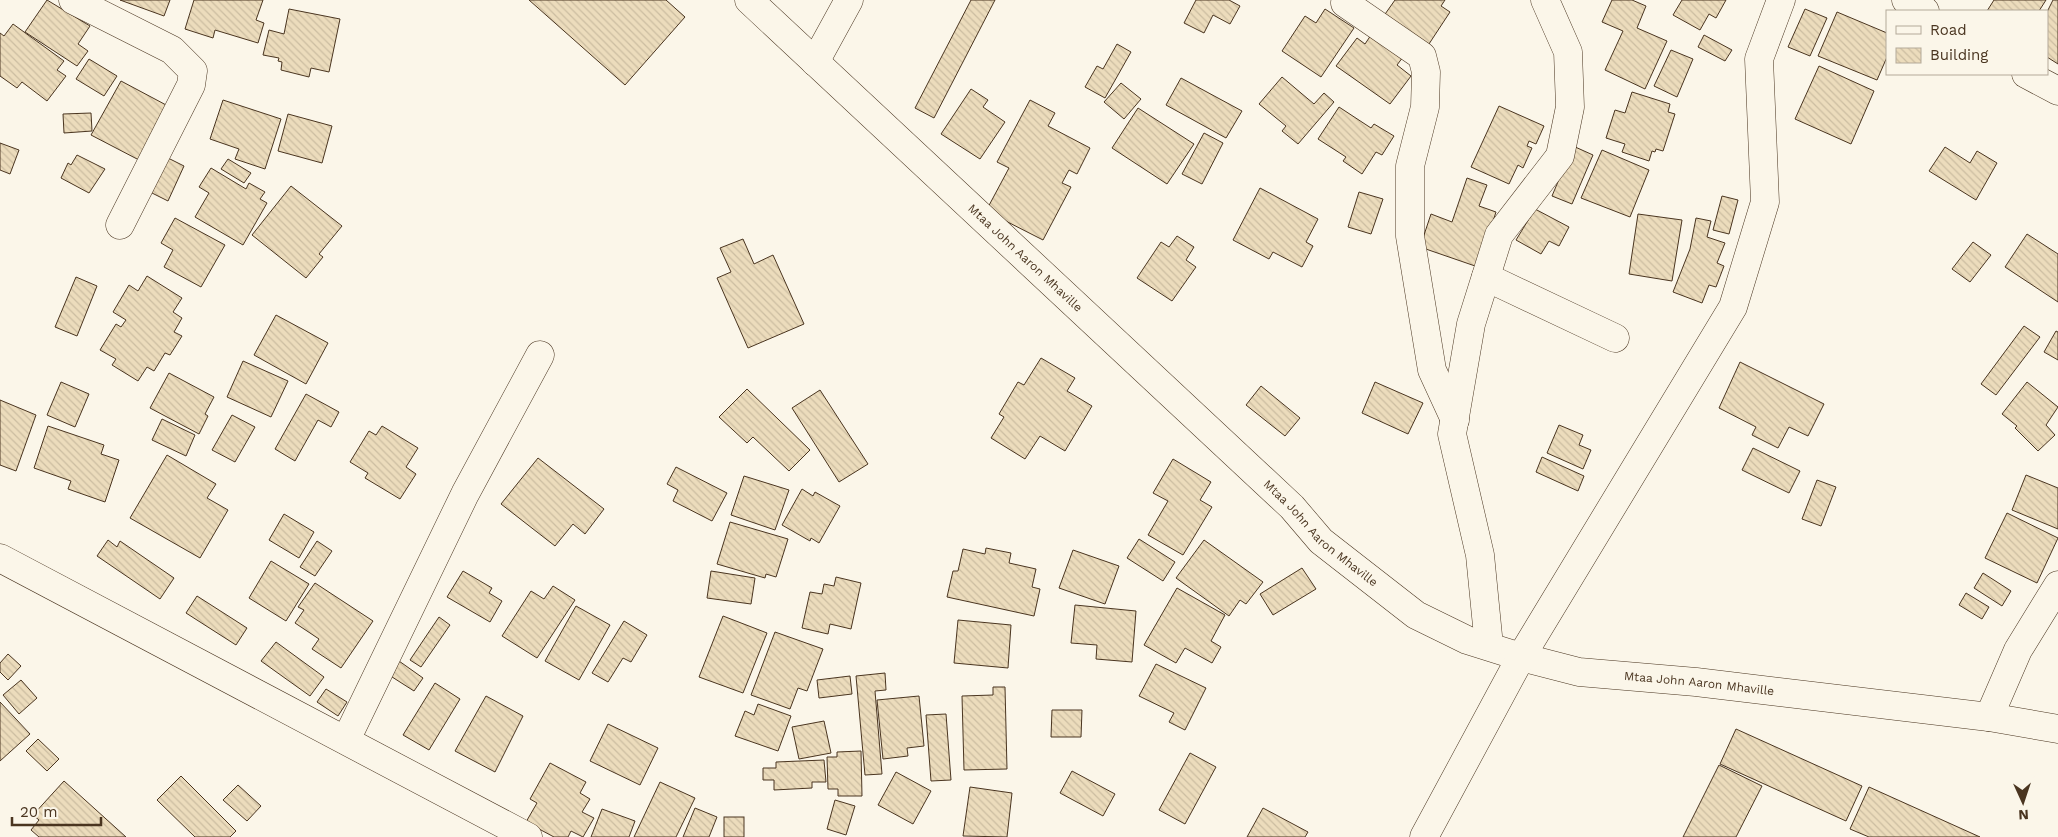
<svg xmlns="http://www.w3.org/2000/svg" width="2058" height="837" viewBox="0 0 2058 837" font-family="'Work Sans',sans-serif">
<style>
.building{fill:url(#building-back-hatch);stroke:#4a3520}
.lines{fill:none;stroke-linecap:round;stroke-linejoin:round}
.minor-casing{stroke:#4a3520;stroke-width:29}
.minor{stroke:#fbf6e9;stroke-width:28}
.labels{text-anchor:middle;dominant-baseline:central;stroke-width:4;stroke-linejoin:round;paint-order:stroke}
.street-label{font-size:12px;fill:#4a3520;stroke:#fbf6e9}
</style>
<defs>
<pattern id="building-back-hatch" width="6" height="6" patternUnits="userSpaceOnUse" patternTransform="scale(1.25)"><rect width="6" height="6" fill="#ecdcbc"/><path d="M-1 5l2 2M0 0l6 6M5-1l2 2" fill="none" stroke="#ccbda1"/></pattern>
</defs>
<rect width="100%" height="100%" fill="#fbf6e9"/>
<g class="building">
<path d="M47,0L90,26L78,44L88,51L77,66L25,32Z"/>
<path d="M120,0H170L164,16Z"/>
<path d="M194,0H263L256,20L264,23L258,43L215,30L213,38L185,29Z"/>
<path d="M529,0H666L685,17L625,85Z"/>
<path d="M971,0H995L934,118L915,108Z"/>
<path d="M1196,0H1229L1240,6L1230,24L1213,15L1204,33L1184,23Z"/>
<path d="M1395,0H1445L1441,6L1450,12L1427,47L1383,17Z"/>
<path d="M1612,0H1632L1646,6L1637,28L1667,41L1645,89L1605,70L1623,31L1602,22Z"/>
<path d="M1682,0H1726L1716,18L1709,14L1700,30L1673,15Z"/>
<path d="M1994,0H2046L2039,11H1987Z"/>
<path d="M2053,0H2058V64L2047,57V12Z"/>
<path d="M289,9L340,19L329,72L311,68L309,77L281,70L282,62L278,61L279,58L263,55L269,30L284,34Z"/>
<path d="M1325,9L1354,28L1321,77L1282,51L1305,16L1316,23Z"/>
<path d="M1805,9L1827,18L1810,56L1788,47Z"/>
<path d="M1837,12L1887,33V57L1877,80L1818,56Z"/>
<path d="M13,24L64,61L57,70L66,76L47,101L22,82L17,88L0,76V33L4,36Z"/>
<path d="M1371,35L1403,57L1397,65L1411,76L1390,104L1336,66L1357,38L1365,44Z"/>
<path d="M1704,35L1732,50L1725,61L1698,47Z"/>
<path d="M1117,44L1131,52L1105,98L1085,87L1097,66L1103,69Z"/>
<path d="M1671,50L1693,59L1677,97L1654,86Z"/>
<path d="M89,59L117,76L104,96L76,79Z"/>
<path d="M1819,66L1874,91L1851,144L1795,119Z"/>
<path d="M1282,77L1314,104L1324,93L1334,102L1298,144L1282,131L1286,126L1259,104Z"/>
<path d="M1181,78L1242,111L1226,138L1166,105Z"/>
<path d="M121,81L168,106L139,160L91,135Z"/>
<path d="M1121,83L1141,99L1124,119L1104,102Z"/>
<path d="M971,89L988,100L983,107L1005,122L980,159L941,134Z"/>
<path d="M1632,92L1670,104L1668,112L1675,114L1663,151L1656,149L1655,152L1652,151L1649,161L1622,152L1625,144L1606,138L1615,110L1625,113Z"/>
<path d="M223,100L281,119L265,169L235,159L239,149L210,139Z"/>
<path d="M1030,100L1055,113L1048,126L1090,148L1077,174L1069,170L1062,183L1071,187L1043,240L986,211L1009,168L997,162Z"/>
<path d="M1499,106L1544,126L1536,144L1529,141L1527,146L1532,148L1523,168L1518,165L1509,184L1471,167Z"/>
<path d="M1339,107L1371,128L1374,124L1394,136L1382,155L1376,152L1362,174L1343,161L1346,157L1318,139Z"/>
<path d="M1138,108L1194,144L1167,184L1112,148Z"/>
<path d="M91,113L92,131L64,133L63,114Z"/>
<path d="M288,114L332,126L322,163L278,151Z"/>
<path d="M1204,133L1223,143L1202,184L1182,174Z"/>
<path d="M0,143L19,150L10,174L0,170Z"/>
<path d="M1573,146L1593,155L1572,204L1552,196Z"/>
<path d="M1945,147L1970,163L1977,151L1997,163L1976,200L1929,171Z"/>
<path d="M1602,150L1649,170L1630,217L1581,198Z"/>
<path d="M77,155L105,169L89,193L61,178L68,163L71,165Z"/>
<path d="M166,157L184,166L168,201L150,192Z"/>
<path d="M228,159L251,173L244,183L221,169Z"/>
<path d="M211,168L246,189L249,183L265,192L260,199L267,203L243,245L195,217L209,193L199,187Z"/>
<path d="M1467,178L1487,185L1479,206L1496,212L1478,267L1420,247L1431,214L1452,222Z"/>
<path d="M291,186L342,226L319,254L323,257L306,278L252,235Z"/>
<path d="M1260,188L1318,219L1306,242L1313,246L1302,267L1273,252L1269,259L1233,240Z"/>
<path d="M1359,192L1383,199L1371,234L1348,227Z"/>
<path d="M1722,196L1738,200L1729,234L1713,230Z"/>
<path d="M1535,209L1569,227L1559,246L1549,241L1541,254L1516,240Z"/>
<path d="M1638,214L1682,220L1672,281L1629,274Z"/>
<path d="M175,218L225,245L201,287L164,267L173,250L161,243Z"/>
<path d="M1696,218L1711,221L1707,237L1725,243L1717,263L1724,266L1716,287L1709,285L1702,303L1673,292L1690,249Z"/>
<path d="M2027,234L2058,254V302L2005,267Z"/>
<path d="M1177,236L1194,247L1186,260L1196,267L1172,301L1137,278L1161,242L1169,247Z"/>
<path d="M743,239L754,264L773,255L804,324L748,348L717,278L731,272L720,248Z"/>
<path d="M1973,242L1991,255L1970,282L1952,269Z"/>
<path d="M147,276L182,298L173,312L182,318L174,332L182,336L170,355L165,353L154,371L147,367L138,381L112,365L116,359L100,350L116,324L121,327L126,320L113,312L129,285L138,291Z"/>
<path d="M76,277L97,286L77,336L55,327Z"/>
<path d="M276,315L328,343L306,384L254,355Z"/>
<path d="M2024,326L2040,337L1996,395L1981,384Z"/>
<path d="M2056,331L2058,332V360L2044,352Z"/>
<path d="M1041,358L1075,378L1067,391L1092,406L1065,451L1040,436L1025,459L991,438L1004,417L999,414L1018,382L1024,385Z"/>
<path d="M243,361L288,381L271,417L227,397Z"/>
<path d="M1740,362L1824,404L1808,436L1789,427L1778,448L1752,435L1756,427L1719,408Z"/>
<path d="M169,373L214,397L205,414L208,416L199,434L150,408Z"/>
<path d="M61,382L89,394L75,427L47,415Z"/>
<path d="M1375,382L1423,403L1408,434L1362,413Z"/>
<path d="M2027,382L2058,407L2046,425L2055,435L2038,451L2015,428L2017,426L2002,414Z"/>
<path d="M1261,386L1300,418L1285,436L1246,405Z"/>
<path d="M747,389L810,450L789,471L753,437L747,443L719,417Z"/>
<path d="M820,390L868,464L839,482L792,408Z"/>
<path d="M306,394L339,412L331,427L318,420L295,461L275,449Z"/>
<path d="M0,400L36,415L16,471L0,465Z"/>
<path d="M232,415L255,427L235,462L212,450Z"/>
<path d="M162,419L195,435L186,456L152,440Z"/>
<path d="M1559,425L1583,435L1579,445L1591,450L1583,469L1547,453Z"/>
<path d="M48,426L104,445L101,454L119,460L105,502L68,489L71,481L34,468Z"/>
<path d="M382,426L418,448L406,467L416,474L400,499L365,478L368,473L350,462L369,431L376,435Z"/>
<path d="M1753,448L1800,471L1789,493L1742,470Z"/>
<path d="M167,455L216,484L207,498L228,510L200,558L130,518Z"/>
<path d="M1542,457L1584,476L1578,491L1536,472Z"/>
<path d="M538,458L604,509L585,534L573,524L555,546L501,504Z"/>
<path d="M1173,459L1211,482L1200,500L1212,507L1183,555L1148,535L1168,501L1153,493Z"/>
<path d="M676,467L727,493L712,521L673,501L678,490L667,484Z"/>
<path d="M2026,475L2058,488V529L2012,510Z"/>
<path d="M744,476L789,490L775,530L731,515Z"/>
<path d="M1817,480L1836,487L1821,526L1802,519Z"/>
<path d="M802,489L813,496L815,492L840,506L819,543L811,538L810,541L782,525Z"/>
<path d="M2007,513L2058,538L2037,583L1985,558Z"/>
<path d="M284,514L314,532L299,558L269,540Z"/>
<path d="M730,522L788,539L776,577L766,574L765,578L717,564Z"/>
<path d="M1139,539L1175,562L1163,581L1127,558Z"/>
<path d="M108,540L117,547L120,541L174,578L160,599L97,556Z"/>
<path d="M1204,540L1263,582L1246,604L1240,600L1229,616L1176,578Z"/>
<path d="M317,541L332,551L315,576L300,567Z"/>
<path d="M986,548L1011,553L1009,563L1036,569L1032,587L1040,589L1034,616L947,597L953,571H958L963,549L985,554Z"/>
<path d="M1073,550L1119,566L1105,604L1059,588Z"/>
<path d="M271,561L309,584L286,621L249,598Z"/>
<path d="M1302,568L1316,589L1273,615L1260,594Z"/>
<path d="M463,571L492,588L489,593L502,601L490,622L447,597Z"/>
<path d="M711,571L755,578L751,604L707,598Z"/>
<path d="M1983,573L2011,591L2002,606L1974,588Z"/>
<path d="M836,577L861,583L851,629L830,624L828,634L802,628L810,592L822,594L824,584L834,586Z"/>
<path d="M315,583L373,621L341,668L312,649L319,639L295,623L304,610L298,607Z"/>
<path d="M553,586L575,600L537,658L502,636L531,591L544,599Z"/>
<path d="M1177,588L1225,615L1211,641L1221,647L1212,663L1185,648L1176,663L1144,645Z"/>
<path d="M1966,593L1989,607L1982,619L1959,605Z"/>
<path d="M197,596L247,628L236,645L186,613Z"/>
<path d="M1075,605L1136,611L1132,662L1096,659L1097,645L1071,643Z"/>
<path d="M576,606L610,625L579,680L545,661Z"/>
<path d="M723,616L767,633L743,693L699,677Z"/>
<path d="M439,617L450,625L421,667L410,660Z"/>
<path d="M958,620L1011,625L1008,668L954,663Z"/>
<path d="M624,621L647,635L631,662L623,658L608,682L592,673Z"/>
<path d="M775,632L823,649L807,691L798,688L790,709L751,695Z"/>
<path d="M276,642L324,677L310,696L261,661Z"/>
<path d="M8,654L21,666L8,680L0,672V663Z"/>
<path d="M399,661L423,678L414,691L389,675Z"/>
<path d="M1156,664L1206,688L1185,730L1169,722L1174,713L1139,696Z"/>
<path d="M885,673L886,690L875,691L882,774L865,775L856,676Z"/>
<path d="M850,676L852,694L819,698L817,680Z"/>
<path d="M21,680L37,698L19,714L3,695Z"/>
<path d="M435,683L460,699L429,750L403,735Z"/>
<path d="M993,687H1005L1007,769L964,770L962,696L993,695Z"/>
<path d="M326,689L347,702L338,716L317,702Z"/>
<path d="M486,696L523,716L495,772L455,751Z"/>
<path d="M919,696L924,746L907,748L908,756L883,759L877,700Z"/>
<path d="M0,702L30,734L0,761Z"/>
<path d="M758,704L791,716L778,751L735,736L745,711L754,715Z"/>
<path d="M1052,710H1082L1081,737H1051Z"/>
<path d="M946,714L951,780L931,781L926,715Z"/>
<path d="M824,721L831,753L799,759L792,727Z"/>
<path d="M608,724L658,748L640,785L590,761Z"/>
<path d="M1736,729L1862,786L1846,821L1720,764Z"/>
<path d="M38,739L59,759L47,771L26,751Z"/>
<path d="M861,751L862,796H838V789H828L827,757H837V752Z"/>
<path d="M1190,753L1216,767L1185,824L1159,810Z"/>
<path d="M824,760L826,782H812V788L774,790V780H763V768H776V762Z"/>
<path d="M550,763L586,782L580,793L590,799L582,812L594,818L583,837L571,831L568,837H554L526,822L537,803L530,799Z"/>
<path d="M1719,765L1762,786L1736,837H1683Z"/>
<path d="M1072,771L1115,794L1103,816L1060,793Z"/>
<path d="M896,772L931,791L913,824L878,805Z"/>
<path d="M181,776L236,831L230,837H195L157,800Z"/>
<path d="M64,781L126,837H39L31,830L39,820L33,815Z"/>
<path d="M660,782L695,798L676,837H634Z"/>
<path d="M238,785L261,806L247,821L223,800Z"/>
<path d="M970,787L1012,793L1007,837L963,836Z"/>
<path d="M1869,787L1980,837H1869L1850,829Z"/>
<path d="M835,800L855,806L846,835L827,829Z"/>
<path d="M695,808L717,817L709,837H683Z"/>
<path d="M1263,808L1308,832L1305,837H1247Z"/>
<path d="M602,809L635,821L629,837H591Z"/>
<rect x="724" y="817" width="20" height="20"/>
</g>
<g class="lines">
<defs>
<g id="minor">
<path d="M73,0L172,50L193,71L191,85L120,225"/>
<path id="s1" d="M749,0L1292,507L1321,541L1416,615L1467,640L1521,657L1579,672L1696,682L1989,717L2058,729"/>
<path d="M1906,0L1925,11"/>
<path d="M1345,3L1422,56L1426,72L1425,107L1410,166V236L1432,370L1455,420"/>
<path d="M815,62L849,0"/>
<path d="M2026,74L2058,91"/>
<path d="M1486,277L1615,338"/>
<path d="M0,558L528,837"/>
<path d="M1489,646L1480,555L1452,434L1471,324L1499,235L1560,156L1570,107L1568,52L1545,0"/>
<path d="M1989,717L2018,650L2058,585"/>
<path d="M346,740L465,494L540,355"/>
<path d="M1424,837L1521,657L1733,307L1765,202L1759,59L1781,0"/>
</g>
</defs>
<use href="#minor" class="minor-casing"/>
<use href="#minor" class="minor"/>
</g>
<g class="labels">
<g class="street-label">
<text stroke="none"><textPath href="#s1" startOffset="378">Mtaa John Aaron Mhaville</textPath></text>
<text stroke="none"><textPath href="#s1" startOffset="782">Mtaa John Aaron Mhaville</textPath></text>
<text stroke="none"><textPath href="#s1" startOffset="1202">Mtaa John Aaron Mhaville</textPath></text>
</g>
</g>
<rect x="1886" y="10" width="162" height="65" fill="#fbf6e9" stroke="#b4a999"/>
<rect x="1896" y="26" width="25" height="8" fill="#fbf6e9" stroke="#b4a999"/>
<text x="1930" y="35" font-size="15" fill="#4a3520">Road</text>
<rect x="1896" y="48" width="25" height="15" fill="url(#building-back-hatch)" stroke="#b4a999"/>
<text x="1930" y="60" font-size="15" fill="#4a3520">Building</text>
<g transform="translate(2023 802) rotate(177)" stroke="#fbf6e9" stroke-width="4" paint-order="stroke">
<path d="M0-4L9 19L0 12L-9 19Z" fill="#4a3520"/>
<text y="-8" font-size="14" font-weight="bold" text-anchor="middle" fill="#4a3520">N</text>
</g>
<path d="M12 817v8h89v-8" fill="none" stroke="#4a3520" stroke-width="2.5"/>
<text x="20" y="817" font-size="15" fill="#4a3520" stroke="#fbf6e9" stroke-width="4" paint-order="stroke">20 m</text>
</svg>
